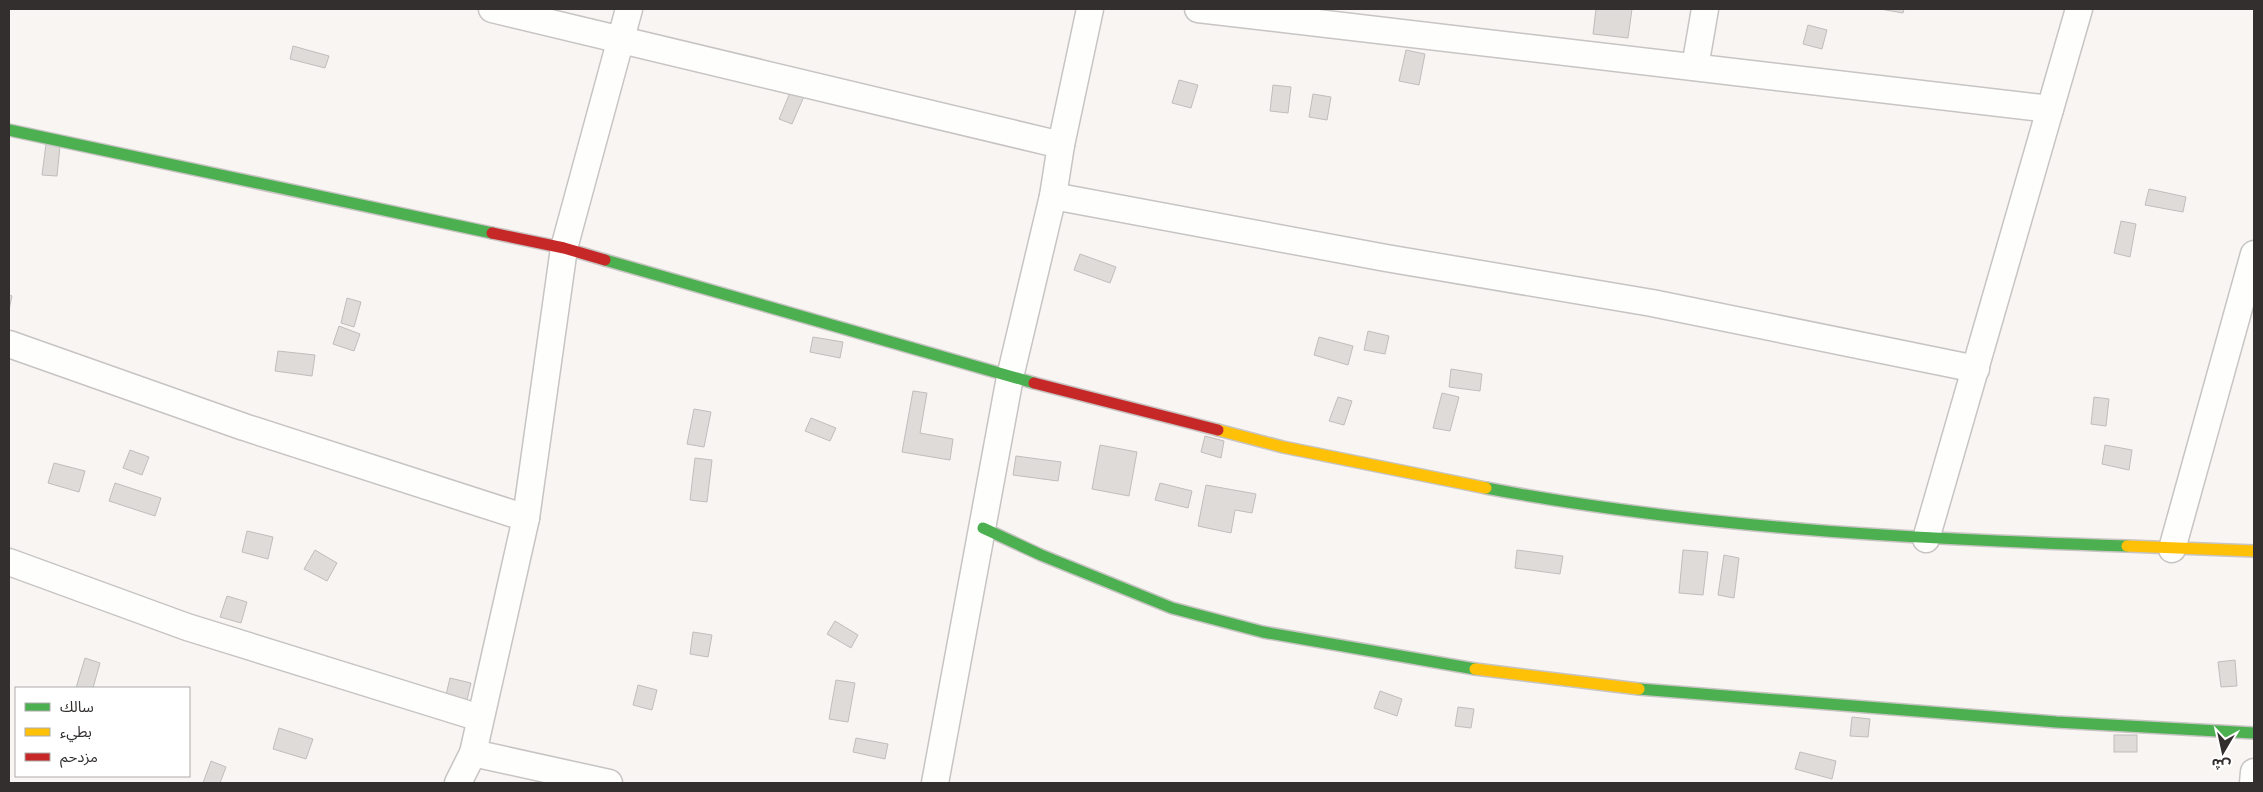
<svg xmlns="http://www.w3.org/2000/svg" width="2263" height="792" viewBox="0 0 2263 792" font-family="'Source Sans 3','Noto Sans Arabic',sans-serif">
<style>
.building{fill:#dedbd9;stroke:#c0bdbc}
.lines{fill:none;stroke-linecap:round;stroke-linejoin:round}
.street-casing{stroke:#c7c4c3;stroke-width:29}
.fast-casing{stroke:#c7c4c3;stroke-width:14}
.slow-casing{stroke:#c7c4c3;stroke-width:14}
.jam-casing{stroke:#c7c4c3;stroke-width:14}
.street{stroke:#fefefd;stroke-width:26}
.fast{stroke:#4caf50;stroke-width:11}
.slow{stroke:#ffc107;stroke-width:11}
.jam{stroke:#c62828;stroke-width:11}
</style>
<rect width="100%" height="100%" fill="#f9f5f3"/>
<g class="building">
<path d="M1596,9H1632L1628,38L1593,34Z"/>
<path d="M1880,9H1904L1903,13Z"/>
<path d="M1808,25L1827,30L1822,49L1803,44Z"/>
<path d="M293,46L329,56L325,68L290,59Z"/>
<path d="M1406,50L1425,54L1419,85L1399,81Z"/>
<path d="M1179,80L1198,85L1191,108L1172,103Z"/>
<path d="M1273,85L1291,87L1288,113L1270,111Z"/>
<path d="M792,88L805,94L792,124L779,119Z"/>
<path d="M1313,94L1331,97L1327,120L1309,117Z"/>
<path d="M46,144L60,146L57,176L42,175Z"/>
<path d="M2149,189L2186,197L2183,212L2145,205Z"/>
<path d="M2121,221L2136,224L2130,257L2114,253Z"/>
<path d="M1080,254L1116,267L1110,283L1074,270Z"/>
<path d="M9,295L12,296L9,310Z"/>
<path d="M347,298L361,302L354,327L341,323Z"/>
<path d="M339,326L360,334L354,351L333,344Z"/>
<path d="M1368,331L1389,336L1385,354L1364,350Z"/>
<path d="M813,337L843,342L840,358L810,352Z"/>
<path d="M1319,337L1353,346L1348,365L1314,355Z"/>
<path d="M278,351L315,355L312,376L275,371Z"/>
<path d="M1451,369L1482,374L1480,391L1449,387Z"/>
<path d="M913,391L927,393L920,433L953,439L950,460L902,452Z"/>
<path d="M1442,393L1459,397L1450,431L1433,428Z"/>
<path d="M1338,397L1352,401L1344,425L1329,421Z"/>
<path d="M2094,397L2109,399L2106,426L2091,424Z"/>
<path d="M694,409L711,412L704,447L687,444Z"/>
<path d="M811,418L836,428L830,441L805,431Z"/>
<path d="M1205,436L1224,441L1221,458L1201,452Z"/>
<path d="M1100,445L1137,452L1129,496L1092,489Z"/>
<path d="M2105,445L2132,450L2129,470L2102,464Z"/>
<path d="M130,450L149,457L142,475L123,468Z"/>
<path d="M1016,456L1061,462L1058,481L1013,475Z"/>
<path d="M695,458L712,460L707,502L690,500Z"/>
<path d="M54,463L85,471L79,492L48,483Z"/>
<path d="M115,483L161,498L155,516L109,501Z"/>
<path d="M1160,483L1192,491L1188,508L1155,500Z"/>
<path d="M1206,485L1256,494L1252,513L1235,510L1231,533L1198,526Z"/>
<path d="M247,531L273,537L268,559L242,552Z"/>
<path d="M315,550L337,563L327,581L304,569Z"/>
<path d="M1517,550L1563,556L1560,574L1515,568Z"/>
<path d="M1683,550L1708,552L1703,595L1679,593Z"/>
<path d="M1724,555L1739,558L1734,598L1718,595Z"/>
<path d="M227,596L247,602L241,623L220,617Z"/>
<path d="M835,621L858,635L851,648L827,634Z"/>
<path d="M693,632L712,635L708,657L690,654Z"/>
<path d="M85,658L100,663L93,688H76Z"/>
<path d="M2235,660L2237,686L2221,687L2218,662Z"/>
<path d="M450,678L471,683L467,700L446,695Z"/>
<path d="M836,680L855,683L848,722L829,719Z"/>
<path d="M638,685L657,690L652,710L633,705Z"/>
<path d="M1380,691L1402,699L1397,716L1374,708Z"/>
<path d="M1458,707L1474,709L1471,728L1455,726Z"/>
<path d="M1852,717L1870,719L1868,737L1850,736Z"/>
<path d="M279,728L313,739L306,759L273,749Z"/>
<rect x="2114" y="735" width="23" height="17"/>
<path d="M856,738L888,744L885,759L853,752Z"/>
<path d="M1800,752L1836,761L1832,779L1795,769Z"/>
<path d="M211,761L226,767L220,783H203Z"/>
</g>
<g class="lines">
<defs>
<g id="street">
<path d="M492,9L1061,145"/>
<path d="M1198,9L2050,109"/>
<path d="M1695,67L1705,9"/>
<path d="M1053,196L1386,258L1652,303L1976,369"/>
<path d="M9,344L244,427L526,518"/>
<path d="M1926,539L2079,9"/>
<path d="M2172,549L2254,254"/>
<path d="M9,562L187,627L480,718"/>
<path d="M473,753L609,783"/>
<path d="M458,783L473,753L526,518L564,248L629,9"/>
<path d="M935,783L1010,377L1053,196L1061,145L1090,9"/>
<path d="M2253,783L2254,772"/>
</g>
<g id="fast">
<path d="M9,130L492,233"/>
<path d="M605,260L1034,383"/>
<path d="M1486,488C1697,528 1913,539 2127,546"/>
<path d="M983,528L1041,555L1172,608L1263,632L1475,669"/>
<path d="M1639,689L2056,722L2254,733"/>
</g>
<g id="slow">
<path d="M1218,430L1283,447L1486,488"/>
<path d="M2127,546L2254,551"/>
<path d="M1475,669L1639,689"/>
</g>
<g id="jam">
<path d="M492,233L564,248L605,260"/>
<path d="M1034,383L1218,430"/>
</g>
</defs>
<use href="#street" class="street-casing"/>
<use href="#fast" class="fast-casing"/>
<use href="#slow" class="slow-casing"/>
<use href="#jam" class="jam-casing"/>
<use href="#street" class="street"/>
<use href="#fast" class="fast"/>
<use href="#slow" class="slow"/>
<use href="#jam" class="jam"/>
</g>
<rect width="2263" height="792" fill="none" stroke="#322f2e" stroke-width="20"/>
<rect x="15" y="687" width="175" height="90" fill="#ffffff" stroke="#adacab"/>
<rect x="25" y="703" width="25" height="8" fill="#4caf50" stroke="#adacab"/>
<text x="60" y="712" font-size="15" fill="#322f2e">سالك</text>
<rect x="25" y="728" width="25" height="8" fill="#ffc107" stroke="#adacab"/>
<text x="60" y="737" font-size="15" fill="#322f2e">بطيء</text>
<rect x="25" y="753" width="25" height="8" fill="#c62828" stroke="#adacab"/>
<text x="60" y="762" font-size="15" fill="#322f2e">مزدحم</text>
<g transform="translate(2223 752) rotate(189)" stroke="#ffffff" stroke-width="4" paint-order="stroke">
<path d="M0-4L9 19L0 12L-9 19Z" fill="#322f2e"/>
<text y="-8" font-size="14" font-weight="bold" text-anchor="middle" fill="#322f2e">ش</text>
</g>
</svg>
